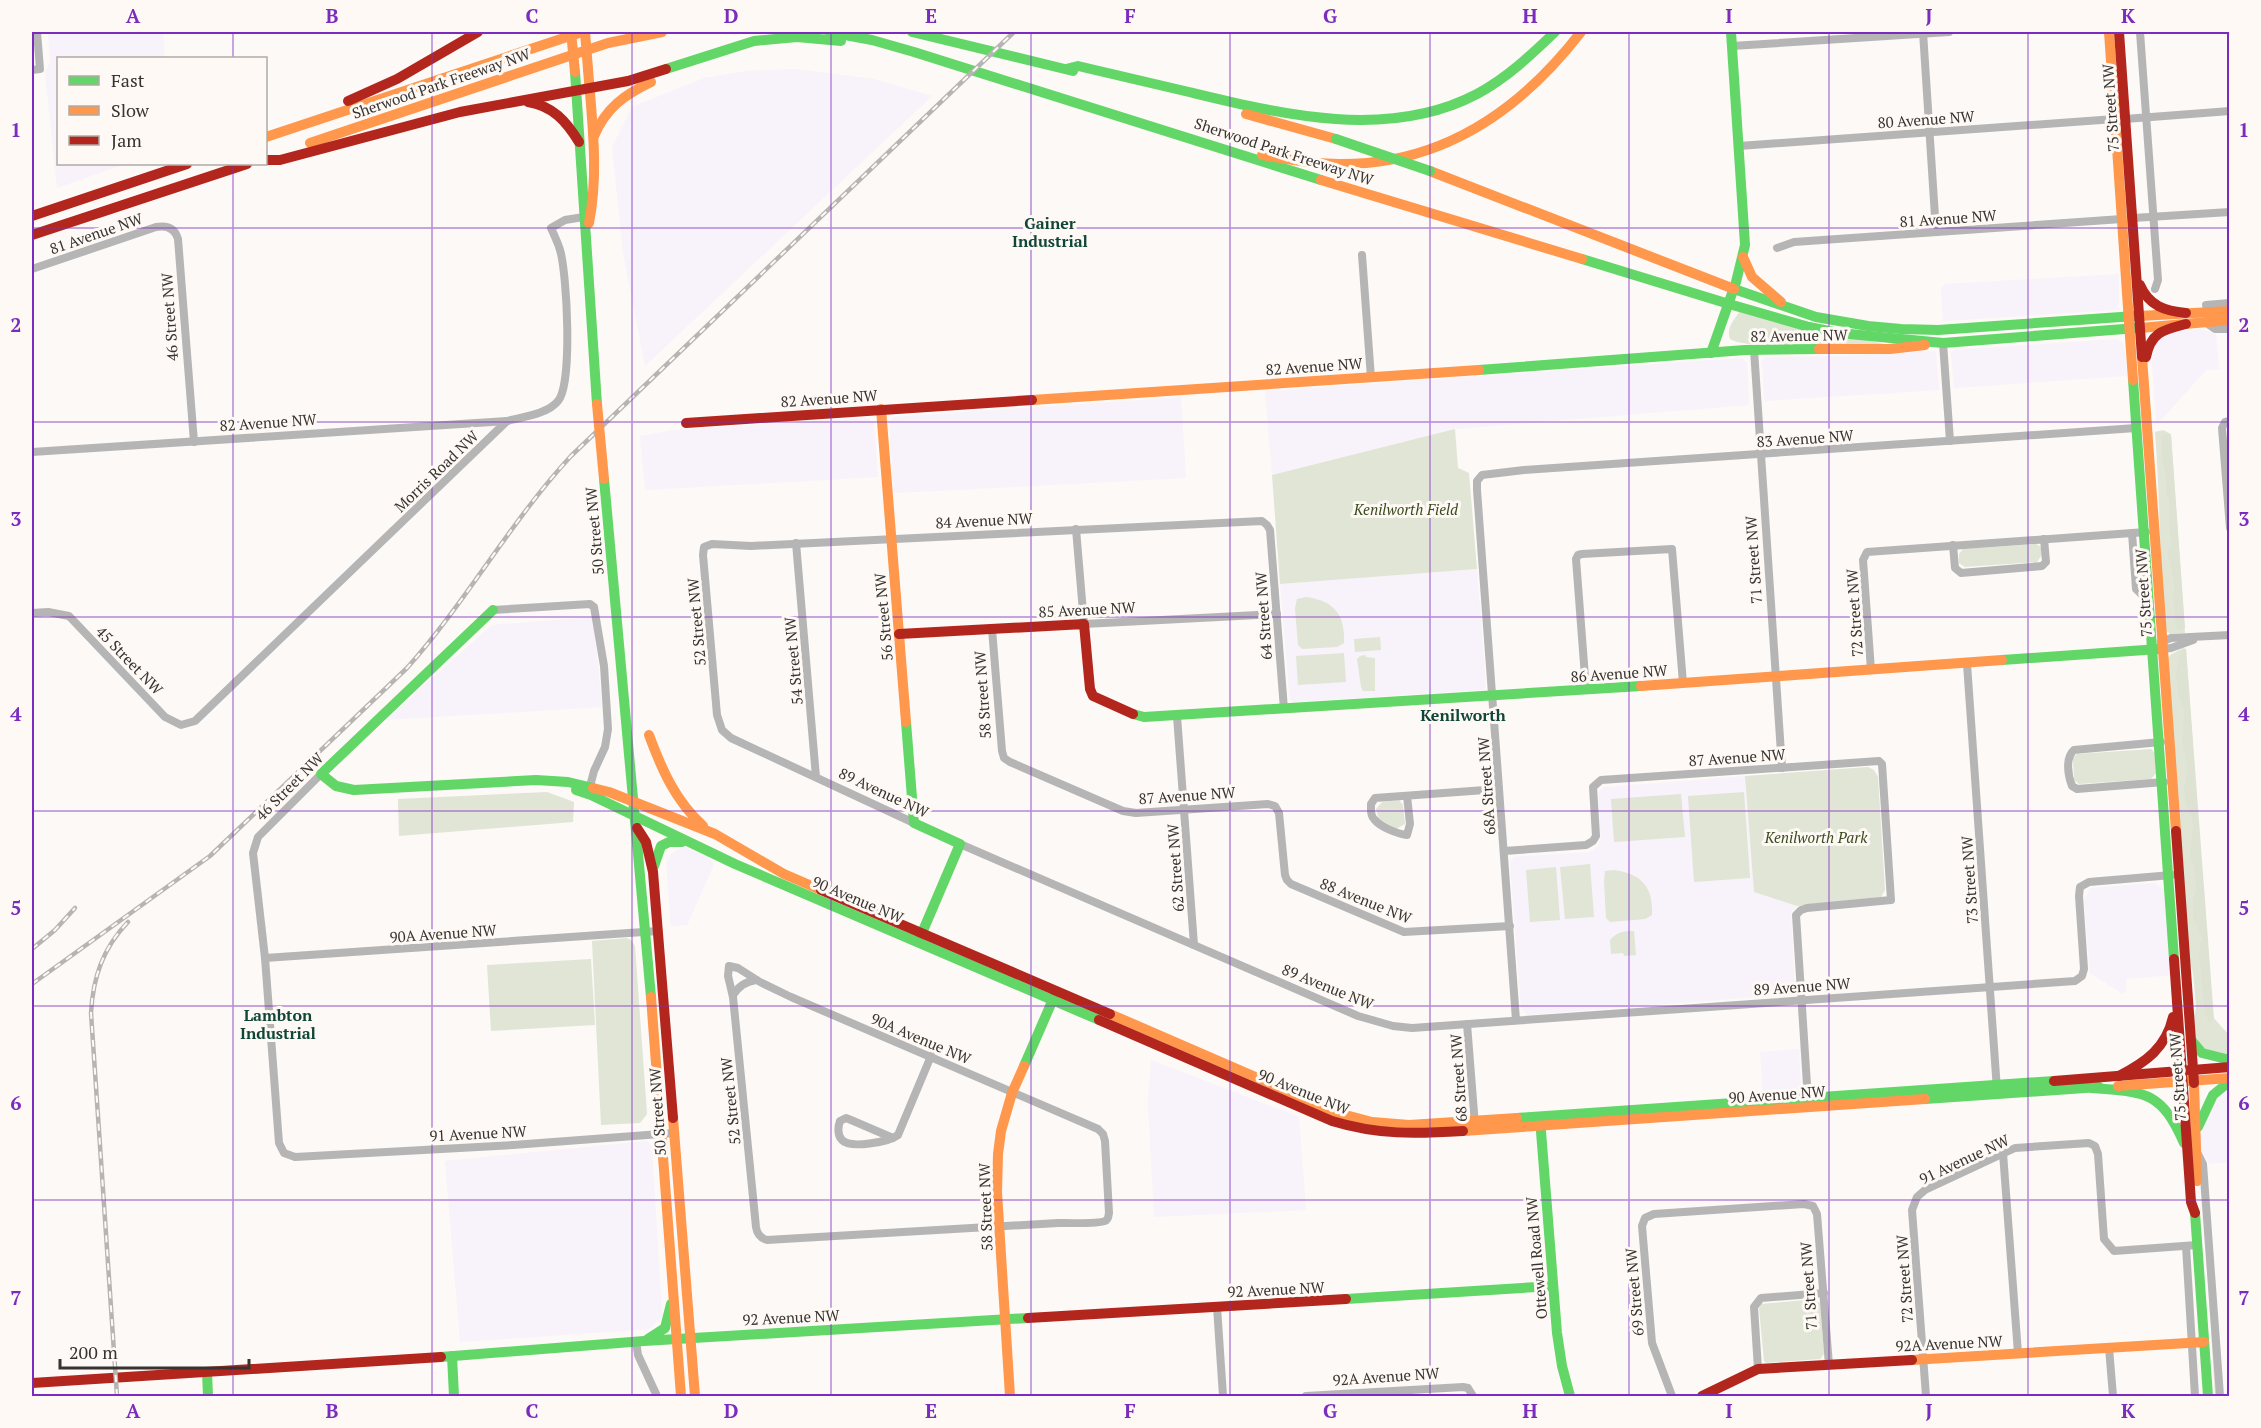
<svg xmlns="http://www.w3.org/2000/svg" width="2261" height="1428" viewBox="0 0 2261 1428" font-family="'PT Serif',serif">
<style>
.commercial{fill:#f8f2fa}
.green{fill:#e0e5d6}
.forest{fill:#dde2d2}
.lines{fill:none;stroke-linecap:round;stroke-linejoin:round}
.street{stroke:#b6b5b5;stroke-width:8}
.fast{stroke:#63d668;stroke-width:10}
.slow{stroke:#ff974d;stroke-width:10}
.jam{stroke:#b3261e;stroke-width:10}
.rail-casing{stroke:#b6b5b3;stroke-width:4.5}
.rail{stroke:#fef9f4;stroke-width:2;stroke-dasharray:7;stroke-linecap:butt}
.fast-bridge{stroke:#63d668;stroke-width:10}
.slow-bridge{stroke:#ff974d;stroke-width:10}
.grid{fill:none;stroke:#7b2cbf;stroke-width:1.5;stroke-opacity:0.55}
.labels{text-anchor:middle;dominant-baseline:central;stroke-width:6;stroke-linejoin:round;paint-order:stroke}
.street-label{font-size:15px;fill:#363330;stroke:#fef9f4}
.park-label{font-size:15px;font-style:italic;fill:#3a4b1f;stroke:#fef9f4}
.neighbourhood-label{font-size:16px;font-weight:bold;fill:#0f4639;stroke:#fef9f4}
.neatline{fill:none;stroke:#7b2cbf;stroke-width:2}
.grid-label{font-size:20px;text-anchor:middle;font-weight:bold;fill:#7b2cbf}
</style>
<rect width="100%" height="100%" fill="#fcf9f6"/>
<g class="commercial">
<path d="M48,32H163L165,58H58V164H125L57,188L45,72L50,62Z"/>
<path d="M796,69L874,79L932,96L645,366L623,253L612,147L632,107L704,78L746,71Z"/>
<path d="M2119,274V304L2115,310L1943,321L1941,288L1945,284Z"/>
<path d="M2200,329L2216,334L2219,369L2206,370L2161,420L2156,421L2152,362L2153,348L2160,338L2174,331Z"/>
<path d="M2117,339L2124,344L2127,376L1954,388L1951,353L1953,350Z"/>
<path d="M1934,351L1936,353L1939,390L1764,401L1762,361L1765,357L1844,356Z"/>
<path d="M1742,358L1747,363L1749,405L1455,429L1272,475L1265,391Z"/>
<path d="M1181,397L1186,478L894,493L889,422L894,417Z"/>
<path d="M868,418L874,423L878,477L645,490L640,436L674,430Z"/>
<path d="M1477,569L1486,687L1483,690L1293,702L1290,699L1280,584Z"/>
<path d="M593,617L602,707L385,720L492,625Z"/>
<path d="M1745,776L1754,892L1797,906L1791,912L1795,991L1793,994L1528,1015L1521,1009L1510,863L1514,857L1589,852L1597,847L1601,839L1598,796L1600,790L1605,787Z"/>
<path d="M684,846L708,857L714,864L687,925L671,926L666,862L672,853Z"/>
<path d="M2155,883L2165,890L2171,975L2126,979V990L2123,994L2090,973L2084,900L2091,888Z"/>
<path d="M1799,1049L1801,1087L1799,1093L1769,1097L1763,1094L1760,1052Z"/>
<path d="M1151,1060L1299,1117L1306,1210L1154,1217L1148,1103Z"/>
<path d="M2229,1086V1162L2210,1164L2200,1151L2202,1124L2212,1104Z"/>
<path d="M647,1141L652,1146L662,1316L650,1329L460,1342L445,1161Z"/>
</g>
<g class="green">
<path d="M1739,312L1889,345C1859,345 1749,351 1730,339C1726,328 1734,320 1739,312Z"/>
<path d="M1455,429L1458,468L1469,473L1477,569L1280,584L1272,475Z"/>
<path d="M2163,430L2171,434L2185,633L2170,634L2164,629C2160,563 2160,497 2155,432Z"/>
<path d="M2036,544L2041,547V556L2037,562L1965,567L1959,563V554L1963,549Z"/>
<path d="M1306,597C1334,601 1345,614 1344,643L1337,647L1302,649L1298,645L1295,608L1297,599Z"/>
<path d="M1380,637L1381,650L1355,652L1354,639Z"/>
<path d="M2183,648L2186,649L2212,1016L2229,1035V1058L2207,1054L2195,1042L2193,1022L2196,1007L2193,973L2190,961L2167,661L2170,655Z"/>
<path d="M1344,653L1346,682L1298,685L1296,656Z"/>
<path d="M1365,655L1366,657L1375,658V691H1363L1361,687L1357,659L1360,656Z"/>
<path d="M2151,749L2155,753L2156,773L2151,779L2079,784L2074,780L2073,758L2077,754Z"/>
<path d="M1868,767L1874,770L1878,777L1885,890L1881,897L1797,906L1754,892L1745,776Z"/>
<path d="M547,792L574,802L573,822L399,836L398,799Z"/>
<path d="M1744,792L1750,878L1694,882L1688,796Z"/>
<path d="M1681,794L1685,837L1614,842L1611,799Z"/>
<path d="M1399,800L1403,805L1405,824L1396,829L1379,819L1376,809L1382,802Z"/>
<path d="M1590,864L1594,917L1565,919L1560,867Z"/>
<path d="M1556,867L1560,920L1530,922L1526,870Z"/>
<path d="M1614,870C1642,874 1653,887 1652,915L1645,919L1610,922L1606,918L1604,881L1605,871Z"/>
<path d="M1634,931L1636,955L1624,956L1623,953L1611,954L1610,940C1617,932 1623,931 1634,931Z"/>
<path d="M627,938L631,940L635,946L647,1114L640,1123L601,1125L592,941Z"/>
<path d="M591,959L595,1025L491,1031L487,965Z"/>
<path d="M2203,1201L2218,1396H2215Z"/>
<path d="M1815,1299L1820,1303L1824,1354L1820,1359L1766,1363L1764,1361L1759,1308L1761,1304Z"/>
</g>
<g class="forest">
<path d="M2167,434L2171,436L2185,628L2180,630L2176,627L2173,593L2175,585L2168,554L2172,540L2169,530V499L2166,493V477L2162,459V435Z"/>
<path d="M2186,649L2214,1019L2209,1022L2205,1012L2199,955L2202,937L2193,916V900L2196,890L2194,866L2190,855L2193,827L2191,815L2186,804L2184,789L2188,768L2182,743L2184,712L2178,695L2176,673L2181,652Z"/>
</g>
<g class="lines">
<g class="street">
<path d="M1923,32L1936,232"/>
<path d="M2140,32L2158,280L2155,289"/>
<path d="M1732,46L1949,32"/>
<path d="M32,70L40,69L37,32"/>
<path d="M2125,119L2230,111"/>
<path d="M1739,146L2115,119"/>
<path d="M2133,218L2230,212"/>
<path d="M1777,248L1794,242L2122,219"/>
<path d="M1362,255L1371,378"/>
<path d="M32,269L156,227C167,225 175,228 178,239L194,442"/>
<path d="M2206,305L2230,303"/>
<path d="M2205,322L2215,329H2230"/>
<path d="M1943,343L1950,441"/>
<path d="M1754,350L1782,768"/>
<path d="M2230,421L2225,422L2222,428L2230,528"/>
<path d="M32,452L507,421"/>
<path d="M1076,529L1084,624L1277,614"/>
<path d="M2132,533L2136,589L2148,601"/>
<path d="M796,543L816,777"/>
<path d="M1953,545L1955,568L1961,573L2042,566L2046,562L2044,539"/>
<path d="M493,610L590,604L594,607L604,666L608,729L605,747L594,771L589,790"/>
<path d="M32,613L48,612L69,616L165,717L181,725L195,721L507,421C522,417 548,414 558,401C573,384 567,273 560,250C558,243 554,235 551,228L565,220L590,216"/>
<path d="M992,629L1002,751L1004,758L1010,762L1123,811L1136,813L1268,804L1275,806L1279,813L1285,875L1287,880L1291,884L1404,932L1510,926"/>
<path d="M2161,642L2171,638L2230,635"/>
<path d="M2162,649L2171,648L2193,640"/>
<path d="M1967,664L1997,1090"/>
<path d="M1871,670L1863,560L1867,552L2146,532"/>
<path d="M1586,690L1576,559L1578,555L1582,554L1672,549L1683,683"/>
<path d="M1177,716L1194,945"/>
<path d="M2161,742L2074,750C2065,758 2068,776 2072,786L2077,789L2164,782"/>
<path d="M321,774L258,837L253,853L265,958L279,1143L284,1153L295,1157L513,1145L674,1133"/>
<path d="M1407,796L1410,824L1407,835C1398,834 1380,827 1374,819C1370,815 1371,809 1371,804L1375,798L1499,789"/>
<path d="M914,823L731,738L722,730L717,715L703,555L704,547L712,544L751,546L1262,521L1267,525L1270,530L1284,709"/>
<path d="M960,844L1358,1016L1393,1026L1412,1028L2075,981L2082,976L2084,969L2079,896L2080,887L2089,882L2172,875"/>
<path d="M1504,851L1586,845L1593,841L1596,836L1593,787L1601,780L1879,761L1882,764L1891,900L1807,908L1801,910L1796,915L1808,1100"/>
<path d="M265,958L658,931"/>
<path d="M729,966L738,968L760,982L791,997L1098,1129L1103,1134L1105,1141L1109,1213C1108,1217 1109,1219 1105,1221C1099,1224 1066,1223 1058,1223L767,1240C760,1238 757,1234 756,1227L733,997L728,976Z"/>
<path d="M733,995C739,986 745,982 756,980"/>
<path d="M1516,1020L1477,490V481L1482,475L1524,470L2136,428"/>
<path d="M1467,1024L1475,1125"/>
<path d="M893,1138L851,1120L846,1118L840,1121C838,1126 837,1135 842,1140C850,1149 889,1142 898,1135L931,1056"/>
<path d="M2003,1153L2018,1353"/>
<path d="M2198,1154L2203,1164L2220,1396"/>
<path d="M2186,1246L2195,1396"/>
<path d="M1217,1307L1223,1396"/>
<path d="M636,1341L638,1355L657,1396"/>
<path d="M2109,1348L2113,1396"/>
<path d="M1758,1369L1754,1307L1761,1298L1824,1293"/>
<path d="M1306,1396L1463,1387L1468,1388L1473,1396"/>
<path d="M1672,1396L1652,1343L1642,1226L1645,1218L1654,1214L1804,1204L1813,1206L1817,1214L1829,1365"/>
<path d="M1926,1396L1912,1210L1917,1197L1925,1190L2015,1148L2089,1143L2095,1146L2098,1154L2104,1239L2114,1251L2197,1245"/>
</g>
<g class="fast">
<path d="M829,32L872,40L914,52L1321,180"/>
<path d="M912,32L1073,71"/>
<path d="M666,69L754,41L797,37L841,41"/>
<path d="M1066,69L1078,66C1115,75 1152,83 1189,92C1280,114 1388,141 1477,94C1507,78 1531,55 1555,32"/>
<path d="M575,72L597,404"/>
<path d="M1582,259L1729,304"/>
<path d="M1734,289L1816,317L1868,326L1901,329L1938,330L2135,316"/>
<path d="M1729,304L1809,327L1839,333L1943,343L2137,328"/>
<path d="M1711,353L1736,282L1745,245L1731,32"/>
<path d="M1479,370L1745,350L1819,349"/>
<path d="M2133,380L2174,959"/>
<path d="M604,479L651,997"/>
<path d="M493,610L321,774L336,786L354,790L536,780L568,782L593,788"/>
<path d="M2002,660L2159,649"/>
<path d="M1133,714L1144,717L1641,686"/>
<path d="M906,722L914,823L960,844L919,940"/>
<path d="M576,790L591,795L735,864L1099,1020"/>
<path d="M654,866L661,846L669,842H682"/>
<path d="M2191,1040L2202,1053L2230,1060"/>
<path d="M1024,1066L1054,997"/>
<path d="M2092,1088C2146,1092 2161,1091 2184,1143"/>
<path d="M1925,1099L2099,1087"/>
<path d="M1517,1118L2054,1081"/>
<path d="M1540,1119L1557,1333L1562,1366L1570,1396"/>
<path d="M2198,1127L2213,1095L2230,1081"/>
<path d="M2195,1213L2208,1396"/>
<path d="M1346,1299L1553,1286"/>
<path d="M648,1339L665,1328L671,1304"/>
<path d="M452,1356L454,1396"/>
<path d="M441,1357L644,1341L1028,1318"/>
<path d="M207,1372L208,1396"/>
</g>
<g class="slow">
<path d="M2109,32L2133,380"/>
<path d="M588,69C592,121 599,172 589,223"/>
<path d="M1246,114L1336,139"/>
<path d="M594,136C606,108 624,95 651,82"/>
<path d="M266,137L582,32"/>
<path d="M310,143L608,43L662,32"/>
<path d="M1262,155C1287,159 1313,164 1339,164C1442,165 1520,111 1581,32"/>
<path d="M1430,171L1734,289"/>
<path d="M1321,180L1582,259"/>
<path d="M1743,257L1752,277L1781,302"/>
<path d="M2139,316L2230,311"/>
<path d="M2140,328L2230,320"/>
<path d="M1819,349H1890L1925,345"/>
<path d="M2142,357L2176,831"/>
<path d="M1032,400L1479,370"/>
<path d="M881,409L906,722"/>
<path d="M1641,686L2002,660"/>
<path d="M649,735C662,770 675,800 703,826"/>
<path d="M593,788L609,792L715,834L784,874L821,890"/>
<path d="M651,997L681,1396"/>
<path d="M1110,1014L1267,1082L1323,1109L1372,1122L1409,1125L1517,1118"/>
<path d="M2194,1083L2197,1181"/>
<path d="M2118,1086L2230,1078"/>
<path d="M673,1118L695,1396"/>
<path d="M1463,1131L1925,1099"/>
<path d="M1912,1360L2204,1342"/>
<path d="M1010,1396L997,1192L998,1154L1001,1131L1012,1093L1024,1066"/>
</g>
<g class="jam">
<path d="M2119,32L2142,357"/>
<path d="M348,101L397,79L478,32"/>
<path d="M528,102C553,106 566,121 579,142"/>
<path d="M266,160H280L460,112L628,81L666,69"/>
<path d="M32,216L187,164"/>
<path d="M32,235L247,164"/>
<path d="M2140,285C2149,306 2165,311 2186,313"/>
<path d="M2146,357C2151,332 2163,330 2186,324"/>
<path d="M686,423L1032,400"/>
<path d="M899,634L1084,624L1090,689L1093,696L1133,714"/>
<path d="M637,828L646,842L653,872L673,1118"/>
<path d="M2176,831L2194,1083"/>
<path d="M821,890L1110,1014"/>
<path d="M2174,959L2191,1202L2195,1213"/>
<path d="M1099,1020L1332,1121C1378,1135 1415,1134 1463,1131"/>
<path d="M2119,1076C2146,1062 2166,1048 2173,1017"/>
<path d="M2054,1081L2230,1067"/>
<path d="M1028,1318L1346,1299"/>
<path d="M32,1383L441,1357"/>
<path d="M1702,1396L1758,1369L1912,1360"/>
</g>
<defs>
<g id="rail">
<path d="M32,949L55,930L75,908"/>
<path d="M32,984L210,856L407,668C467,601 510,522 571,456L1014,32"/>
<path d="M117,1396L91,1013C93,977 103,948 128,922"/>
</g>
</defs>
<use href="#rail" class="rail-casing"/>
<use href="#rail" class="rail"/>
<path class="fast-bridge" d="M1336,139L1430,171"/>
<g class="slow-bridge">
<path d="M571,32L575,72"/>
<path d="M585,32L588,69"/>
<path d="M597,404L604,479"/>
</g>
</g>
<path class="grid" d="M233,32V58M432,32V1396M632,32V1396M831,32V1396M1031,32V1396M1230,32V1396M1430,32V1396M1629,32V1396M1829,32V1396M2028,32V1396M233,164V1396M32,228H2230M32,422H2230M32,617H2230M32,811H2230M32,1006H2230M32,1200H2230"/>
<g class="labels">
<g class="street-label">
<text transform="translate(441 83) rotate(-19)">Sherwood Park Freeway NW</text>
<text transform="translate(2110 108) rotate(-94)">75 Street NW</text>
<text transform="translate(1926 119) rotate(-4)">80 Avenue NW</text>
<text transform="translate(1284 151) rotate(18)">Sherwood Park Freeway NW</text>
<text transform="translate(1948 218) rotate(-4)">81 Avenue NW</text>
<text transform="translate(96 233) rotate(-19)">81 Avenue NW</text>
<text transform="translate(169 317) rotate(-94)">46 Street NW</text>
<text transform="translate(1799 335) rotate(-1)">82 Avenue NW</text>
<text transform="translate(1314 366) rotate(-4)">82 Avenue NW</text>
<text transform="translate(829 398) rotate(-4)">82 Avenue NW</text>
<text transform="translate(268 422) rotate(-4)">82 Avenue NW</text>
<text transform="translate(1805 438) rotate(-4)">83 Avenue NW</text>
<text transform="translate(436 471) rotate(-44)">Morris Road NW</text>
<text transform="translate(984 520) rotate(-3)">84 Avenue NW</text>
<text transform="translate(594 531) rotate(-95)">50 Street NW</text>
<text transform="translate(1753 560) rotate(-94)">71 Street NW</text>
<text transform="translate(2143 593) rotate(-94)">75 Street NW</text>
<text transform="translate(1087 609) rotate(-3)">85 Avenue NW</text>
<text transform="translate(1854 613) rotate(-94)">72 Street NW</text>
<text transform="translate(1263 616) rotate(-94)">64 Street NW</text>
<text transform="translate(883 617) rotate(-95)">56 Street NW</text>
<text transform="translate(696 622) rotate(-95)">52 Street NW</text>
<text transform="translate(130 660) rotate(46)">45 Street NW</text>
<text transform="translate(793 661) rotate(-95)">54 Street NW</text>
<text transform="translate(1619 673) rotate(-4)">86 Avenue NW</text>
<text transform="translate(982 695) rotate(-94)">58 Street NW</text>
<text transform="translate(1737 757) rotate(-4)">87 Avenue NW</text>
<text transform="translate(289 786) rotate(-45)">46 Street NW</text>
<text transform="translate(1486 786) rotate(-94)">68A Street NW</text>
<text transform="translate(884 792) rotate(25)">89 Avenue NW</text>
<text transform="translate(1187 795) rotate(-4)">87 Avenue NW</text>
<text transform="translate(1175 868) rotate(-94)">62 Street NW</text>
<text transform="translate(1969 880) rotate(-94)">73 Street NW</text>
<text transform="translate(858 899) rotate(23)">90 Avenue NW</text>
<text transform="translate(1366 900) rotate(22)">88 Avenue NW</text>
<text transform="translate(443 933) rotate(-4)">90A Avenue NW</text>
<text transform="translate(1328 986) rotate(22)">89 Avenue NW</text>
<text transform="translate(1802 986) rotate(-4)">89 Avenue NW</text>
<text transform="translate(921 1038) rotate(23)">90A Avenue NW</text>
<text transform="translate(2177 1077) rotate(-94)">75 Street NW</text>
<text transform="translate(1458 1078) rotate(-94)">68 Street NW</text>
<text transform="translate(1304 1091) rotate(22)">90 Avenue NW</text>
<text transform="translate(1777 1094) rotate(-4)">90 Avenue NW</text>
<text transform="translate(730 1101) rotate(-96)">52 Street NW</text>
<text transform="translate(657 1112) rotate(-94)">50 Street NW</text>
<text transform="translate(478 1133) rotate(-3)">91 Avenue NW</text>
<text transform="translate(1964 1159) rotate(-25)">91 Avenue NW</text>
<text transform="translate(985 1207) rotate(-92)">58 Street NW</text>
<text transform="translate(1536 1258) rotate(-95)">Ottewell Road NW</text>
<text transform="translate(1904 1279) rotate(-94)">72 Street NW</text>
<text transform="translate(1808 1286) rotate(-94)">71 Street NW</text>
<text transform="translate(1276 1289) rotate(-3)">92 Avenue NW</text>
<text transform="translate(1634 1292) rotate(-95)">69 Street NW</text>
<text transform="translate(791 1317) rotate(-3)">92 Avenue NW</text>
<text transform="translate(1949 1343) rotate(-3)">92A Avenue NW</text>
<text transform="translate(1386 1376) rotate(-4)">92A Avenue NW</text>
</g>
<g class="park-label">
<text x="1406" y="509">Kenilworth Field</text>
<text x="1816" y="837">Kenilworth Park</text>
</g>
<g class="neighbourhood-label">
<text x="1050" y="223">Gainer<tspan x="1050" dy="18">Industrial</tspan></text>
<text x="1463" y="715">Kenilworth</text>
<text x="278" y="1015">Lambton<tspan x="278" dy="18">Industrial</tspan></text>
</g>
</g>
<rect width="2261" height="1428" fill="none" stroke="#fef9f4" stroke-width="66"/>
<rect x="57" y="57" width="210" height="108" fill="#fef9f4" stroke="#aeaaa6" stroke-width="1.5"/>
<rect x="69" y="76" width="30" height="9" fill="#63d668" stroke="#aeaaa6" stroke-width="1.5"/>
<text x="111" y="87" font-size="18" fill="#363330">Fast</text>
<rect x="69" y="106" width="30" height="9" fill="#ff974d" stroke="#aeaaa6" stroke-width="1.5"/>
<text x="111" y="117" font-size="18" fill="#363330">Slow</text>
<rect x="69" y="136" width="30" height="9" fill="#b3261e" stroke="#aeaaa6" stroke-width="1.5"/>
<text x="111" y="147" font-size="18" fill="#363330">Jam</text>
<path d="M60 1359v9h189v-9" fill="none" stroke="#363330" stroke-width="3"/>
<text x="69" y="1359" font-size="18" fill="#363330" stroke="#fef9f4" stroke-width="4.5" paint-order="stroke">200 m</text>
<rect x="33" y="33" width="2195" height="1362" class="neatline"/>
<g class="grid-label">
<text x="133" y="23">A</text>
<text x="332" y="23">B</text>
<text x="532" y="23">C</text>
<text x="731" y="23">D</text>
<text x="931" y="23">E</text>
<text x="1130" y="23">F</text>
<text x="1330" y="23">G</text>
<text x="1530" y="23">H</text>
<text x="1729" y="23">I</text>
<text x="1929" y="23">J</text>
<text x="2128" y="23">K</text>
<text x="16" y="137">1</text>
<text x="2244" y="137">1</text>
<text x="16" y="332">2</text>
<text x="2244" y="332">2</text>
<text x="16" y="526">3</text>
<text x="2244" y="526">3</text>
<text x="16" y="721">4</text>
<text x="2244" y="721">4</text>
<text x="16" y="915">5</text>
<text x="2244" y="915">5</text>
<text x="16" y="1110">6</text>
<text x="2244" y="1110">6</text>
<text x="16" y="1305">7</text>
<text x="2244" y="1305">7</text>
<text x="133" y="1418">A</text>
<text x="332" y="1418">B</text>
<text x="532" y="1418">C</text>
<text x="731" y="1418">D</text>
<text x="931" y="1418">E</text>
<text x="1130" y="1418">F</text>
<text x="1330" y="1418">G</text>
<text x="1530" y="1418">H</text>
<text x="1729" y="1418">I</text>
<text x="1929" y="1418">J</text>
<text x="2128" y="1418">K</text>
</g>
</svg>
